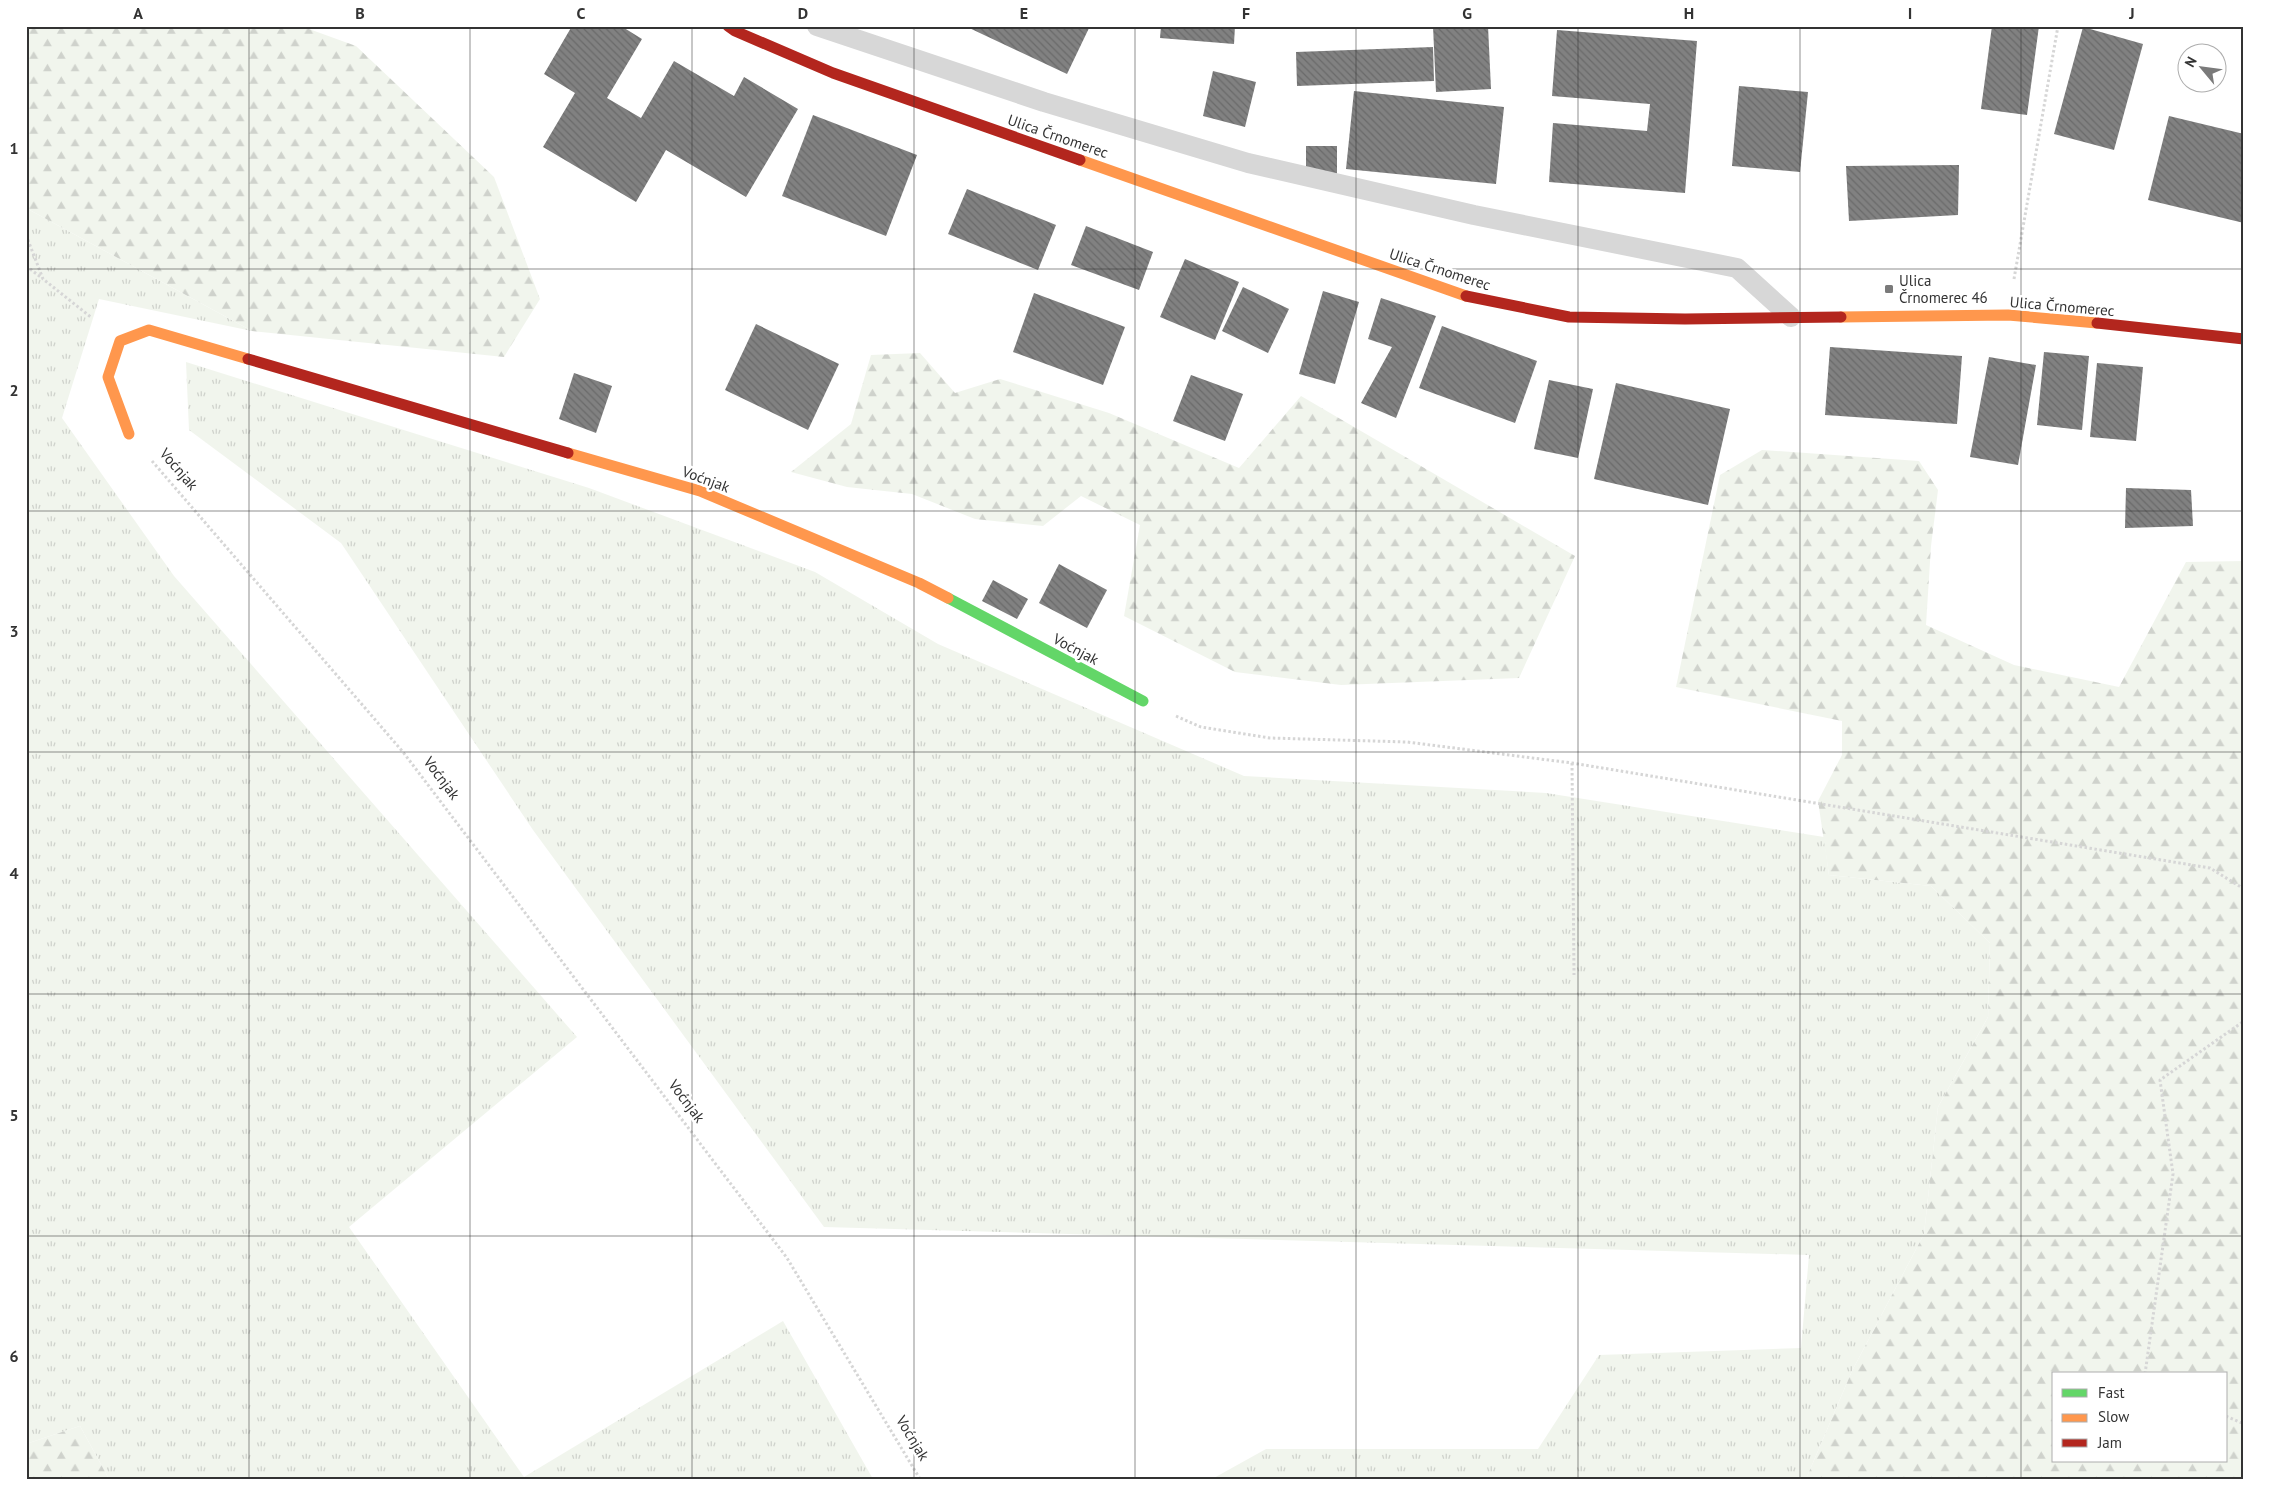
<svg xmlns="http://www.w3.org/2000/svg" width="2270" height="1505" viewBox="0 0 2270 1505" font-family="'PT Sans',sans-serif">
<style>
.grass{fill:url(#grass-tufts)}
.forest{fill:url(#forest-firs);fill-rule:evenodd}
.building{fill:url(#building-back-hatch)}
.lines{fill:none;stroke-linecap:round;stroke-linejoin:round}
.path{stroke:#d6d6d6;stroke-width:3;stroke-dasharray:2.5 2.5;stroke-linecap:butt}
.lane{stroke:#d7d7d7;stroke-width:20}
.fast{stroke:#63d668;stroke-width:11}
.slow{stroke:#ff974d;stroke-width:11}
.jam{stroke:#b3261e;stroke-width:11}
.grid{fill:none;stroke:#333;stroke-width:1;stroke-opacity:0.55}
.poi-dot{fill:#7a7a7a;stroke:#fff;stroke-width:2}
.labels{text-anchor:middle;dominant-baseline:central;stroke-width:5;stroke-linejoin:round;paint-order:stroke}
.street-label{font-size:15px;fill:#333;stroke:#fff}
.poi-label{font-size:15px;fill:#333;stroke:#fff;text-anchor:start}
.neatline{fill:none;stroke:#333;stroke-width:2}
.grid-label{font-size:16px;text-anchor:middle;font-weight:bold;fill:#333}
</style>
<defs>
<pattern id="grass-tufts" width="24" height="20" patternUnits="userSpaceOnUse" patternTransform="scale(1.25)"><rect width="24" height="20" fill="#f1f5ed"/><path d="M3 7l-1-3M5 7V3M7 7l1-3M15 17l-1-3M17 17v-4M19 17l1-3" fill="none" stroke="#cfd2cc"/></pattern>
<pattern id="forest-firs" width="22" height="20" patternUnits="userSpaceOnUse" patternTransform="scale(1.25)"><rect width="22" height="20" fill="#f1f5ed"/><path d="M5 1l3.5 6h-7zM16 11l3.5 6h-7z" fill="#cfd2cc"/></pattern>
<pattern id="building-back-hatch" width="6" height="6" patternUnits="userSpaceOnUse" patternTransform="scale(1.25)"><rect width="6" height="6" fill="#818181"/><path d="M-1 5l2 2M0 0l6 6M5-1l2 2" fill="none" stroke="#6a6a6a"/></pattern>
</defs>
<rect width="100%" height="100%" fill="#fff"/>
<g class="grass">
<path d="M26,208L252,331L99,299L62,418L174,576L577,1037L349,1227L524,1477L783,1321L873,1479H109L80,1426L26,1444Z"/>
<path d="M186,362L589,488L815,572L938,644L1244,776L1546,793L1824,837L1829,875L1931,886L1990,943L1988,1017L1938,1107L1924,1234L1852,1371L1806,1479H1212L1266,1449H1538L1599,1355L1801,1348L1809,1255L824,1227L533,830L341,543L189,430Z"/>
</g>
<g class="forest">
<path d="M26,26H310L309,29L356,46L494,177L540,299L504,357L252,331L26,208Z"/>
<path d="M920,353L955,393L1000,379L1109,413L1239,468L1301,396L1575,556L1519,678L1341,685L1235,672L1124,616L1140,525L1081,496L1043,526L975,519L912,494L847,487L791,472L851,424L871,355Z"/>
<path d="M1762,450L1919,461L1938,490L1931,546L1926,625L2014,665L2119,687L2186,562L2244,561V1479H1806L1852,1371L1924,1234L1938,1107L1988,1017L1990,943L1931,886L1829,875L1818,801L1842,755V721L1676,687L1720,475ZM2054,1374H2226V1461H2054Z"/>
<path d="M80,1426L109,1479H26V1444Z"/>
</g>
<g class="building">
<path d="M572,26H621L642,39L607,98L641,118L674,61L734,96L744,77L798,109L746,197L666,150L636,202L543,147L575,93L544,74Z"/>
<path d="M965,26H1090L1067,74Z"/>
<path d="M1161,26H1235L1234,44L1160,38Z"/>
<path d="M1433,26H1488L1491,89L1436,92Z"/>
<path d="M1992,26H2039L2027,115L1981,109Z"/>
<path d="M2083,27L2143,44L2114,150L2054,134Z"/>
<path d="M1557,30L1697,41L1685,193L1549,182L1553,123L1647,131L1650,104L1552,96Z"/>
<path d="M1433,47L1434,81L1297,86L1296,52Z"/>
<path d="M1213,71L1256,82L1245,127L1203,116Z"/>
<path d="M1739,86L1808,92L1800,172L1732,166Z"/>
<path d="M1354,91L1504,107L1496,184L1346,169Z"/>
<path d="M813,115L917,155L886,236L782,196Z"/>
<path d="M2169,116L2244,134V223L2148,200Z"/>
<rect x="1306" y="146" width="31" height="29"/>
<path d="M1959,165L1958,215L1849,221L1846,166Z"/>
<path d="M967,189L1056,225L1038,270L948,234Z"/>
<path d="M1086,226L1153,252L1139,290L1071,265Z"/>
<path d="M1185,259L1239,282L1215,340L1160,317Z"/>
<path d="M1243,287L1289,309L1268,353L1222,331Z"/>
<path d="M1323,291L1359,302L1335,384L1299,374Z"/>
<path d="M1034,293L1125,327L1103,385L1013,352Z"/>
<path d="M1381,298L1436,316L1396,418L1361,403L1392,347L1368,339Z"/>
<path d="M756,324L839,364L808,430L725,390Z"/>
<path d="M1442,326L1537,361L1515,423L1419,388Z"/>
<path d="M1830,347L1962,356L1957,424L1825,415Z"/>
<path d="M2044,352L2089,356L2082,430L2037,425Z"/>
<path d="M1989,357L2036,365L2018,465L1970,457Z"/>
<path d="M2097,363L2143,367L2136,441L2090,437Z"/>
<path d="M574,373L612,386L596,433L559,419Z"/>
<path d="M1191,375L1243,394L1225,441L1173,421Z"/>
<path d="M1549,380L1593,389L1578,458L1534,449Z"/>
<path d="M1616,383L1730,409L1708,505L1594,479Z"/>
<path d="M2126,488L2191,490L2193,526L2125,528Z"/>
<path d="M1059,564L1107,590L1087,628L1039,603Z"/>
<path d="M993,580L1028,599L1017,619L982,601Z"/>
</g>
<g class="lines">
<g class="path">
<path d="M26,235L43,279L92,318"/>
<path d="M26,266L42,278"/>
<path d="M2014,279L2058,26"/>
<path d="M152,461L403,752L787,1258L920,1479"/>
<path d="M1176,716L1201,727L1270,738L1407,742L1572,763L2210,868L2244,889"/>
<path d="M1572,763L1574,975"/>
<path d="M2145,1374L2173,1174L2160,1080L2244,1021"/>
<path d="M2226,1416L2242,1423L2244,1421"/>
</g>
<path class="lane" d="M817,26L1044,102L1248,163L1474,215L1737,268L1791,317"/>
<path class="fast" d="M948,598L1143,701"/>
<g class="slow">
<path d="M1080,160L1466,296"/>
<path d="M1841,317L2008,315L2097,323"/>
<path d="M129,434L108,377L120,341L149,330L248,359"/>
<path d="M568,453L700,491L919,583L948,598"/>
</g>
<g class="jam">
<path d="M728,26L735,31L833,73L1080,160"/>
<path d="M1466,296L1569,317L1685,319L1841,317"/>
<path d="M2097,323L2244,339"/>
<path d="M248,359L568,453"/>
</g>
</g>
<path class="grid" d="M249,26V1479M470,26V1479M692,26V1479M914,26V1479M1135,26V1479M1356,26V1479M1578,26V1479M1800,26V1479M2021,26V1479M26,269H2244M26,511H2244M26,752H2244M26,994H2244M26,1236H2244"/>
<rect class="poi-dot" x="1884" y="284" width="10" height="10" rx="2.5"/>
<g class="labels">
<g class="street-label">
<text transform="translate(1058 136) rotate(19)">Ulica Črnomerec</text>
<text transform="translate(1440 269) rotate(18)">Ulica Črnomerec</text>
<text transform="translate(2062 306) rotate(5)">Ulica Črnomerec</text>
<text transform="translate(179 469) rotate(49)">Voćnjak</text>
<text transform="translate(706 479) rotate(20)">Voćnjak</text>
<text transform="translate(1076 649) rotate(28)">Voćnjak</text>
<text transform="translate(442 778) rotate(53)">Voćnjak</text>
<text transform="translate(687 1101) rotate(53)">Voćnjak</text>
<text transform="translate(913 1438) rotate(59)">Voćnjak</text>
</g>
<g class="poi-label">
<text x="1899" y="280">Ulica<tspan x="1899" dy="17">Črnomerec 46</tspan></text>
</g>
</g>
<rect width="2270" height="1505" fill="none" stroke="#ffffff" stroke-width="55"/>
<rect x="2052" y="1372" width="175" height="90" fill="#ffffff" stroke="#adadad"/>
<rect x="2062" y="1389" width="25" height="8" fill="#63d668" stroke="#adadad"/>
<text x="2098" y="1398" font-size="15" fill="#333333">Fast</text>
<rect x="2062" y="1414" width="25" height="8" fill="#ff974d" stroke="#adadad"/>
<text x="2098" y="1422" font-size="15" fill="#333333">Slow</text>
<rect x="2062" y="1439" width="25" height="8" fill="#b3261e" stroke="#adadad"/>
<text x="2098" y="1448" font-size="15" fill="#333333">Jam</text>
<g transform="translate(2202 68) rotate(299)"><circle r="24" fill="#ffffff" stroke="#adadad"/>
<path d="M0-4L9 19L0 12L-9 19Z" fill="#7a7a7a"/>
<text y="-8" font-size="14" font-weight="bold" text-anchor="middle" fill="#333333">N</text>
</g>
<rect x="28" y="28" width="2214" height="1450" class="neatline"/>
<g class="grid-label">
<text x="138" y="19">A</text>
<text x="360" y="19">B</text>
<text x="581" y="19">C</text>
<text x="803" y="19">D</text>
<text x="1024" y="19">E</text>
<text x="1246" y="19">F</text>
<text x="1467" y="19">G</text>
<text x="1689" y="19">H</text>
<text x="1910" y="19">I</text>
<text x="2132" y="19">J</text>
<text x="14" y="154">1</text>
<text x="14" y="396">2</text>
<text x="14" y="637">3</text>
<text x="14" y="879">4</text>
<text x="14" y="1121">5</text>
<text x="14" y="1362">6</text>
</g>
</svg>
